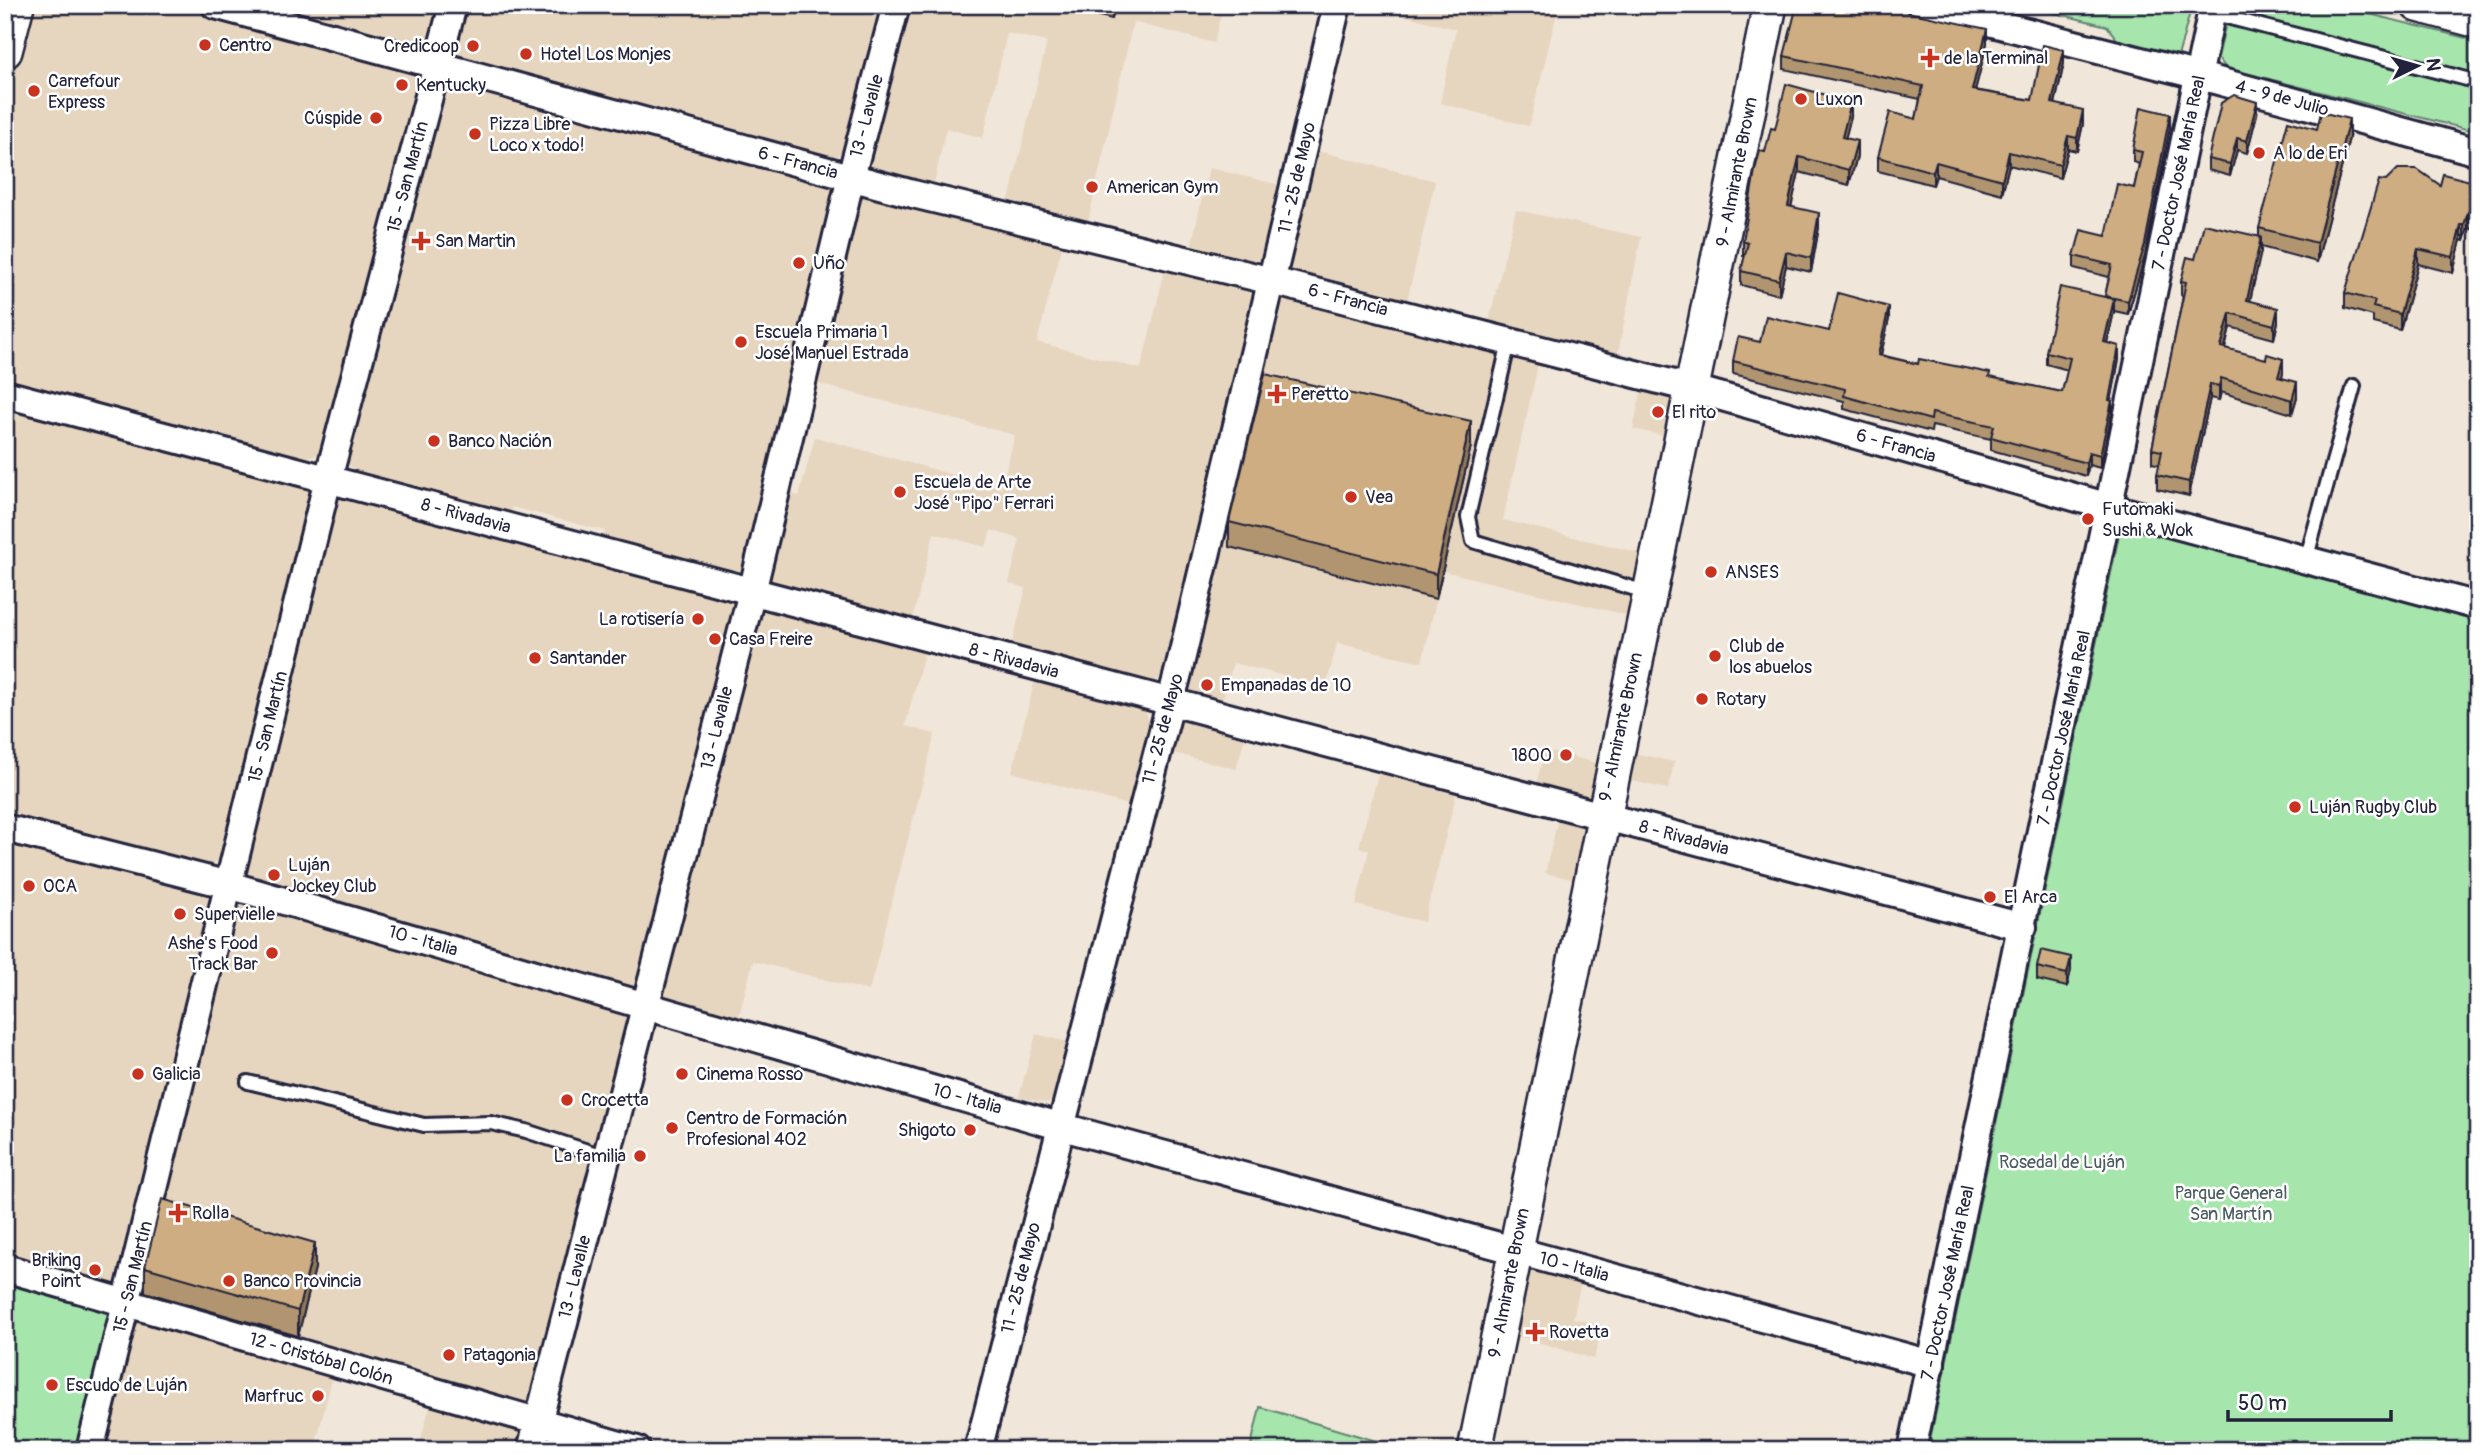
<svg xmlns="http://www.w3.org/2000/svg" width="2483" height="1455" viewBox="0 0 2483 1455" font-family="Pangolin,sans-serif">
<style>
.built{fill:#e6d5bf}
.green{fill:#a6e5ac;stroke:#648474;stroke-width:2}
.lines{fill:none;stroke-linecap:round;stroke-linejoin:round}
.service-casing{stroke:#22223b;stroke-width:18}
.minor-casing{stroke:#22223b;stroke-width:32}
.tertiary-casing{stroke:#22223b;stroke-width:38}
.service{stroke:#fff;stroke-width:12}
.minor{stroke:#fff;stroke-width:26}
.tertiary{stroke:#fff;stroke-width:33}
.wall{fill:#b0956f;stroke:#22223b;stroke-width:2}
.shaded-wall{fill:#90795a;stroke:#22223b;stroke-width:2}
.building{fill:#cdad81;stroke:#22223b;stroke-width:2}
.poi-dot{fill:#c8321e;stroke:#fff;stroke-width:2.5}
.labels{text-anchor:middle;dominant-baseline:central;stroke-width:5;stroke-linejoin:round;paint-order:stroke}
.poi-label{font-size:18px;fill:#22223b;stroke:#fff;text-anchor:start}
.street-label{font-size:18px;fill:#22223b;stroke:#fff}
.park-label{font-size:18px;fill:#4a5c5d;stroke:#fff}
</style>
<rect width="100%" height="100%" fill="#f0e6d9"/>
<filter id="ink" filterUnits="userSpaceOnUse"><feTurbulence type="fractalNoise" baseFrequency=".0143" numOctaves="2"/><feDisplacementMap in="SourceGraphic" scale="14" xChannelSelector="R" yChannelSelector="G"/><feConvolveMatrix kernelMatrix="1 2 1 2 8 2 1 2 1" color-interpolation-filters="sRGB"/></filter>
<g filter="url(#ink)">
<g class="built">
<path d="M27,5H185L410,65L421,75L422,82L320,454L307,457L5,380V87Z"/>
<path d="M259,5H442L434,37L429,42L414,46Z"/>
<path d="M460,5H884L844,154L829,157L458,56L453,50Z"/>
<path d="M904,5H1223L1214,43L1133,22L1088,221L1009,200L1047,42L1007,33L983,138L946,128L934,184L871,166L868,157Z"/>
<path d="M1365,5H1559L1529,126L1440,103L1456,29Z"/>
<path d="M446,80L834,183L836,188L816,275H813L752,522L755,523L744,567L738,572L730,574L603,540L605,531L512,507L510,514L355,470L342,460Z"/>
<path d="M1314,150L1435,181L1406,305L1301,277L1293,271L1289,259Z"/>
<path d="M1209,168L1284,186L1263,261L1191,247Z"/>
<path d="M863,192L1064,239L1037,342L1141,369L1166,266L1243,286L1248,291L1254,306L1161,675L1156,682L1150,685L1011,648L1026,588L1009,583L1020,539L991,530L986,547L934,533L912,621L774,586L771,581L768,575L786,493L799,496L815,437L1001,488L1015,435L811,382L858,198Z"/>
<path d="M1516,210L1641,237L1617,358L1489,321Z"/>
<path d="M1285,297L1539,360L1503,520L1648,555L1635,617L1443,571L1422,662L1337,643L1326,686L1233,663L1221,705L1190,697L1184,691L1183,679Z"/>
<path d="M1642,388L1676,398L1675,438L1633,429Z"/>
<path d="M5,397L313,485L223,855L213,865L204,868L5,817Z"/>
<path d="M338,491L734,599L640,979L632,987L249,880L243,875Z"/>
<path d="M764,605L926,646L905,726L935,734L869,991L753,961L738,1020L665,998L662,994L757,612Z"/>
<path d="M1036,675L1144,708L1149,722L1128,805L1012,772Z"/>
<path d="M1183,717L1246,733L1236,769L1166,751L1178,719Z"/>
<path d="M1545,750L1604,765L1592,801L1535,789Z"/>
<path d="M1629,752L1674,762L1668,789L1623,779Z"/>
<path d="M1379,771L1457,791L1424,922L1356,905L1369,850L1359,847Z"/>
<path d="M1558,819L1586,826L1581,881L1545,873Z"/>
<path d="M5,834L207,892L210,897L113,1287L5,1264Z"/>
<path d="M240,900L627,1014L630,1021L533,1402L528,1405L143,1297L140,1291L236,902Z"/>
<path d="M1036,1034L1068,1042L1054,1098L1048,1103L1019,1097Z"/>
<path d="M1530,1265L1582,1278L1573,1318L1602,1326L1594,1359L1509,1333Z"/>
<path d="M135,1316L334,1371L314,1450H92Z"/>
<path d="M432,1399L524,1425L523,1450H418Z"/>
</g>
<g class="green">
<path d="M2023,5H2192L2179,53L2170,60L2123,48L2107,26Z"/>
<path d="M2230,5H2333L2478,41V132L2226,68L2218,58Z"/>
<path d="M2129,525L2478,614V1450H1928L2119,535Z"/>
<path d="M5,1279L108,1311L110,1319L77,1450H5Z"/>
<path d="M1260,1407L1407,1450H1250Z"/>
</g>
<g class="lines">
<defs>
<g id="service">
<path d="M2211,13L2478,82"/>
<path d="M1509,342L1468,517L1473,541L1649,593"/>
<path d="M2306,560L2354,386"/>
<path d="M248,1082L424,1125L491,1123L526,1131L606,1157"/>
</g>
<g id="minor">
<path d="M215,5L913,194L1272,281L1694,389L2109,507L2478,606"/>
<path d="M1922,5L2200,76L2478,152"/>
<path d="M5,394L2023,927"/>
<path d="M5,828L229,885L1059,1126L1931,1364"/>
<path d="M5,1268L637,1450"/>
<path d="M90,1450L328,479L453,5"/>
<path d="M531,1450L752,592L851,177L896,5"/>
<path d="M978,1450L1179,669L1337,5"/>
<path d="M1912,1450L2213,5"/>
</g>
<g id="tertiary">
<path d="M2418,5L2478,21"/>
<path d="M5,51L17,5"/>
<path d="M1475,1450L1770,5"/>
</g>
</defs>
<use href="#service" class="service-casing"/>
<use href="#minor" class="minor-casing"/>
<use href="#tertiary" class="tertiary-casing"/>
<use href="#service" class="service"/>
<use href="#minor" class="minor"/>
<use href="#tertiary" class="tertiary"/>
</g>
<g class="wall">
<path d="M1078,5H1115L1112,19L1078,11Z"/>
<path d="M1907,12L1987,43L1975,90L2032,100L2064,63L2055,104L2083,124L2077,151L2068,149L2060,178L2009,165L2002,194L1936,176L1933,185L1878,171V157L1916,119L1920,99L1784,69V56Z"/>
<path d="M2257,114L2247,153L2237,150L2230,176L2208,170V159Z"/>
<path d="M1851,116L1845,138L1857,156L1849,185L1799,172L1791,207L1819,227L1811,272L1786,266L1779,295L1741,285V271L1745,256H1743V241L1765,152L1775,129Z"/>
<path d="M2170,127L2145,256L2128,314L2114,311L2107,343L2119,359L2111,401L2112,413L2100,468L2089,465L2086,476L1991,450V439L1932,426L1931,432L1844,409V401L1733,374V361L1760,342L1829,331L1889,319L1881,355L1918,364L2062,392L2068,370L2046,364V352L2105,297L2109,277L2074,268V256L2106,236L2134,188L2139,164L2133,162V150Z"/>
<path d="M2349,138L2317,262L2261,247L2250,301L2278,322L2274,339L2230,327L2225,348L2283,373L2282,378L2297,397L2292,414L2221,392L2219,400L2210,398L2189,496L2157,489V475L2160,465L2152,463V449L2183,296L2181,295V281L2195,259L2259,237V228Z"/>
<path d="M2386,181L2440,185L2478,183V231L2468,228L2464,241L2461,240L2453,273L2418,264L2400,330L2373,323V316L2345,308V293Z"/>
<path d="M1471,446L1436,599L1229,547V522Z"/>
<path d="M2037,967L2071,970L2067,987L2037,980Z"/>
<path d="M145,1267L315,1268L298,1336L145,1292Z"/>
</g>
<g class="shaded-wall">
<path d="M1112,5H1115L1112,19Z"/>
<path d="M1987,29V43L1972,103V90Z"/>
<path d="M2064,50V63L2052,117V103Z"/>
<path d="M1851,102V116L1842,152V137Z"/>
<path d="M2257,102V114L2247,153V141Z"/>
<path d="M2083,110V124L2077,151V138Z"/>
<path d="M2170,114V127L2145,256L2128,314V301Z"/>
<path d="M2349,119V138L2317,262V243Z"/>
<path d="M2068,136V149L2060,178V165Z"/>
<path d="M2237,138V150L2230,176V164Z"/>
<path d="M1857,141V156L1849,185V170Z"/>
<path d="M2009,152V165L2002,194V180Z"/>
<path d="M1799,157V172L1788,221V206Z"/>
<path d="M1936,162V176L1933,185V172Z"/>
<path d="M2468,212V228L2464,241V225Z"/>
<path d="M1819,213V227L1811,272V258Z"/>
<path d="M2461,225V240L2453,273V257Z"/>
<path d="M2261,237V252L2247,314V300Z"/>
<path d="M2418,249V264L2400,330V314Z"/>
<path d="M1786,252V266L1779,295V280Z"/>
<path d="M2114,299V312L2104,355V342Z"/>
<path d="M1889,307V319L1878,367V355Z"/>
<path d="M2278,308V322L2274,339V325Z"/>
<path d="M2230,313V327L2221,362V347Z"/>
<path d="M2119,346V359L2109,413V400Z"/>
<path d="M2283,359V373L2278,391V377Z"/>
<path d="M2221,378V392L2219,400V386Z"/>
<path d="M2297,382V397L2292,414V400Z"/>
<path d="M2210,384V398L2189,496V482Z"/>
<path d="M10,393V412L5,429V410Z"/>
<path d="M2112,401V413L2100,468V455Z"/>
<path d="M1471,421V446L1436,599V574Z"/>
<path d="M2089,452V465L2086,476V463Z"/>
<path d="M2071,957V970L2067,987V974Z"/>
<path d="M315,1243V1268L298,1336V1311Z"/>
</g>
<g class="building">
<path d="M1797,5H1895L1907,8V12L1987,29L1972,90L2032,100L2043,45L2064,50L2052,103L2083,110L2077,138L2068,136L2060,165L2009,152L2002,180L1936,162L1933,172L1878,157L1890,112L1916,119L1923,86L1784,56Z"/>
<path d="M1786,84L1851,102L1842,137L1857,141L1849,170L1799,157L1788,206L1819,213L1811,258L1786,252L1779,280L1741,271L1748,243L1743,241L1755,170L1760,151L1765,152L1771,128L1775,129Z"/>
<path d="M2234,95L2257,102L2247,141L2237,138L2230,164L2208,159L2221,103Z"/>
<path d="M2141,107L2170,114L2145,244L2128,301L2105,296L2112,265L2074,256L2081,230L2106,236L2117,184L2134,188L2142,152L2133,150Z"/>
<path d="M2321,112L2349,119L2317,243L2259,228L2288,121L2317,129Z"/>
<path d="M2398,169H2417L2440,185L2443,174L2478,183V215L2468,212L2464,225H2461L2453,257L2418,249L2400,314L2373,307L2375,301L2345,293L2379,180L2386,181Z"/>
<path d="M2204,224L2261,237L2247,300L2278,308L2274,325L2230,313L2221,347L2266,359L2267,354L2283,359L2278,377L2297,382L2292,400L2221,378L2219,386L2210,384L2189,482L2157,475L2162,451L2152,449L2186,282L2181,281L2187,257L2195,259Z"/>
<path d="M2060,287L2114,299L2104,342L2119,346L2109,400L2112,401L2100,455L2089,452L2086,463L1991,437L1994,426L1932,413L1931,420L1844,396L1845,389L1733,361L1738,337L1760,342L1766,316L1829,331L1838,293L1889,307L1878,355L1918,364L1919,359L1970,369L1990,373L1989,377L2062,392L2070,358L2046,352Z"/>
<path d="M1265,374L1471,421L1436,574L1229,522Z"/>
<path d="M5,391L10,393L5,410Z"/>
<path d="M2041,950L2071,957L2067,974L2037,967Z"/>
<path d="M162,1199L315,1243L298,1311L145,1267Z"/>
</g>
</g>
<g class="poi-dot">
<circle cx="205" cy="45" r="7"/>
<circle cx="473" cy="46" r="7"/>
<circle cx="526" cy="54" r="7"/>
<path d="M1926.5 47.5h7v7h7v7h-7v7h-7v-7h-7v-7h7z"/>
<circle cx="402" cy="85" r="7"/>
<circle cx="34" cy="91" r="7"/>
<circle cx="1801" cy="99" r="7"/>
<circle cx="376" cy="118" r="7"/>
<circle cx="475" cy="134" r="7"/>
<circle cx="2259" cy="153" r="7"/>
<circle cx="1092" cy="187" r="7"/>
<path d="M417.5 230.5h7v7h7v7h-7v7h-7v-7h-7v-7h7z"/>
<circle cx="799" cy="263" r="7"/>
<circle cx="741" cy="342" r="7"/>
<path d="M1273.5 383.5h7v7h7v7h-7v7h-7v-7h-7v-7h7z"/>
<circle cx="1658" cy="412" r="7"/>
<circle cx="434" cy="441" r="7"/>
<circle cx="900" cy="492" r="7"/>
<circle cx="1351" cy="497" r="7"/>
<circle cx="2088" cy="519" r="7"/>
<circle cx="1711" cy="572" r="7"/>
<circle cx="698" cy="619" r="7"/>
<circle cx="715" cy="639" r="7"/>
<circle cx="1715" cy="656" r="7"/>
<circle cx="535" cy="658" r="7"/>
<circle cx="1207" cy="685" r="7"/>
<circle cx="1702" cy="699" r="7"/>
<circle cx="1566" cy="755" r="7"/>
<circle cx="2295" cy="807" r="7"/>
<circle cx="274" cy="875" r="7"/>
<circle cx="29" cy="886" r="7"/>
<circle cx="1990" cy="897" r="7"/>
<circle cx="180" cy="914" r="7"/>
<circle cx="272" cy="953" r="7"/>
<circle cx="138" cy="1074" r="7"/>
<circle cx="682" cy="1074" r="7"/>
<circle cx="567" cy="1100" r="7"/>
<circle cx="672" cy="1128" r="7"/>
<circle cx="970" cy="1130" r="7"/>
<circle cx="640" cy="1156" r="7"/>
<path d="M174.5 1202.5h7v7h7v7h-7v7h-7v-7h-7v-7h7z"/>
<circle cx="95" cy="1270" r="7"/>
<circle cx="229" cy="1281" r="7"/>
<path d="M1531.5 1321.5h7v7h7v7h-7v7h-7v-7h-7v-7h7z"/>
<circle cx="449" cy="1355" r="7"/>
<circle cx="52" cy="1385" r="7"/>
<circle cx="318" cy="1396" r="7"/>
</g>
<g class="labels">
<g class="poi-label">
<text x="219" y="45">Centro</text>
<text x="459" y="46" text-anchor="end">Credicoop</text>
<text x="540" y="54">Hotel Los Monjes</text>
<text x="1944" y="58">de la Terminal</text>
<text x="48" y="81">Carrefour<tspan x="48" dy="21">Express</tspan></text>
<text x="416" y="85">Kentucky</text>
<text x="1815" y="99">Luxon</text>
<text x="362" y="118" text-anchor="end">Cúspide</text>
<text x="489" y="124">Pizza Libre<tspan x="489" dy="21">Loco x todo!</tspan></text>
<text x="2273" y="153">A lo de Eri</text>
<text x="1106" y="187">American Gym</text>
<text x="435" y="241">San Martin</text>
<text x="813" y="263">Uño</text>
<text x="755" y="332">Escuela Primaria 1<tspan x="755" dy="21">José Manuel Estrada</tspan></text>
<text x="1291" y="394">Peretto</text>
<text x="1672" y="412">El rito</text>
<text x="448" y="441">Banco Nación</text>
<text x="914" y="482">Escuela de Arte<tspan x="914" dy="21">José "Pipo" Ferrari</tspan></text>
<text x="1365" y="497">Vea</text>
<text x="2102" y="509">Futomaki<tspan x="2102" dy="21">Sushi &amp; Wok</tspan></text>
<text x="1725" y="572">ANSES</text>
<text x="684" y="619" text-anchor="end">La rotisería</text>
<text x="729" y="639">Casa Freire</text>
<text x="1729" y="646">Club de<tspan x="1729" dy="21">los abuelos</tspan></text>
<text x="549" y="658">Santander</text>
<text x="1221" y="685">Empanadas de 10</text>
<text x="1716" y="699">Rotary</text>
<text x="1552" y="755" text-anchor="end">1800</text>
<text x="2309" y="807">Luján Rugby Club</text>
<text x="288" y="865">Luján<tspan x="288" dy="21">Jockey Club</tspan></text>
<text x="43" y="886">OCA</text>
<text x="2004" y="897">El Arca</text>
<text x="194" y="914">Supervielle</text>
<text x="258" y="943" text-anchor="end">Ashe's Food<tspan x="258" dy="21">Track Bar</tspan></text>
<text x="152" y="1074">Galicia</text>
<text x="696" y="1074">Cinema Rosso</text>
<text x="581" y="1100">Crocetta</text>
<text x="686" y="1118">Centro de Formación<tspan x="686" dy="21">Profesional 402</tspan></text>
<text x="956" y="1130" text-anchor="end">Shigoto</text>
<text x="626" y="1156" text-anchor="end">La familia</text>
<text x="192" y="1213">Rolla</text>
<text x="81" y="1260" text-anchor="end">Briking<tspan x="81" dy="21">Point</tspan></text>
<text x="243" y="1281">Banco Provincia</text>
<text x="1549" y="1332">Rovetta</text>
<text x="463" y="1355">Patagonia</text>
<text x="66" y="1385">Escudo de Luján</text>
<text x="304" y="1396" text-anchor="end">Marfruc</text>
</g>
<g class="street-label">
<text transform="translate(2282 98) rotate(15)">4 - 9 de Julio</text>
<text transform="translate(867 116) rotate(-75)">13 - Lavalle</text>
<text transform="translate(798 163) rotate(15)">6 - Francia</text>
<text transform="translate(1737 172) rotate(-79)">9 - Almirante Brown</text>
<text transform="translate(2179 173) rotate(-78)">7 - Doctor José María Real</text>
<text transform="translate(408 177) rotate(-75)">15 - San Martín</text>
<text transform="translate(1297 178) rotate(-77)">11 - 25 de Mayo</text>
<text transform="translate(1348 300) rotate(15)">6 - Francia</text>
<text transform="translate(1896 446) rotate(16)">6 - Francia</text>
<text transform="translate(466 516) rotate(15)">8 - Rivadavia</text>
<text transform="translate(1014 661) rotate(15)">8 - Rivadavia</text>
<text transform="translate(268 727) rotate(-76)">15 - San Martín</text>
<text transform="translate(1621 727) rotate(-78)">9 - Almirante Brown</text>
<text transform="translate(717 728) rotate(-76)">13 - Lavalle</text>
<text transform="translate(2064 728) rotate(-78)">7 - Doctor José María Real</text>
<text transform="translate(1163 729) rotate(-75)">11 - 25 de Mayo</text>
<text transform="translate(1684 838) rotate(15)">8 - Rivadavia</text>
<text transform="translate(423 941) rotate(16)">10 - Italia</text>
<text transform="translate(967 1099) rotate(16)">10 - Italia</text>
<text transform="translate(1574 1267) rotate(15)">10 - Italia</text>
<text transform="translate(133 1277) rotate(-76)">15 - San Martín</text>
<text transform="translate(575 1277) rotate(-76)">13 - Lavalle</text>
<text transform="translate(1021 1278) rotate(-76)">11 - 25 de Mayo</text>
<text transform="translate(1509 1283) rotate(-79)">9 - Almirante Brown</text>
<text transform="translate(1948 1283) rotate(-78)">7 - Doctor José María Real</text>
<text transform="translate(321 1359) rotate(16)">12 - Cristóbal Colón</text>
</g>
<g class="park-label">
<text x="2062" y="1162">Rosedal de Luján</text>
<text x="2231" y="1193">Parque General<tspan x="2231" dy="21">San Martín</tspan></text>
</g>
</g>
<rect width="2483" height="1455" fill="none" stroke="#fff" stroke-width="28"/>
<rect x="14" y="14" width="2455" height="1427" fill="none" stroke="#22223b" stroke-width="2.5" filter="url(#ink)"/>
<g transform="translate(2417 66) rotate(85)" stroke="#ffffff" stroke-width="5" paint-order="stroke">
<path d="M0-5L12 26L0 18L-12 26Z" fill="#22223b"/>
<text y="-10" font-size="19" font-weight="bold" text-anchor="middle" fill="#22223b">N</text>
</g>
<path d="M2228 1410v10h163v-10" fill="none" stroke="#22223b" stroke-width="3.5"/>
<text x="2238" y="1410" font-size="21" fill="#22223b" stroke="#ffffff" stroke-width="5" paint-order="stroke">50 m</text>
</svg>
